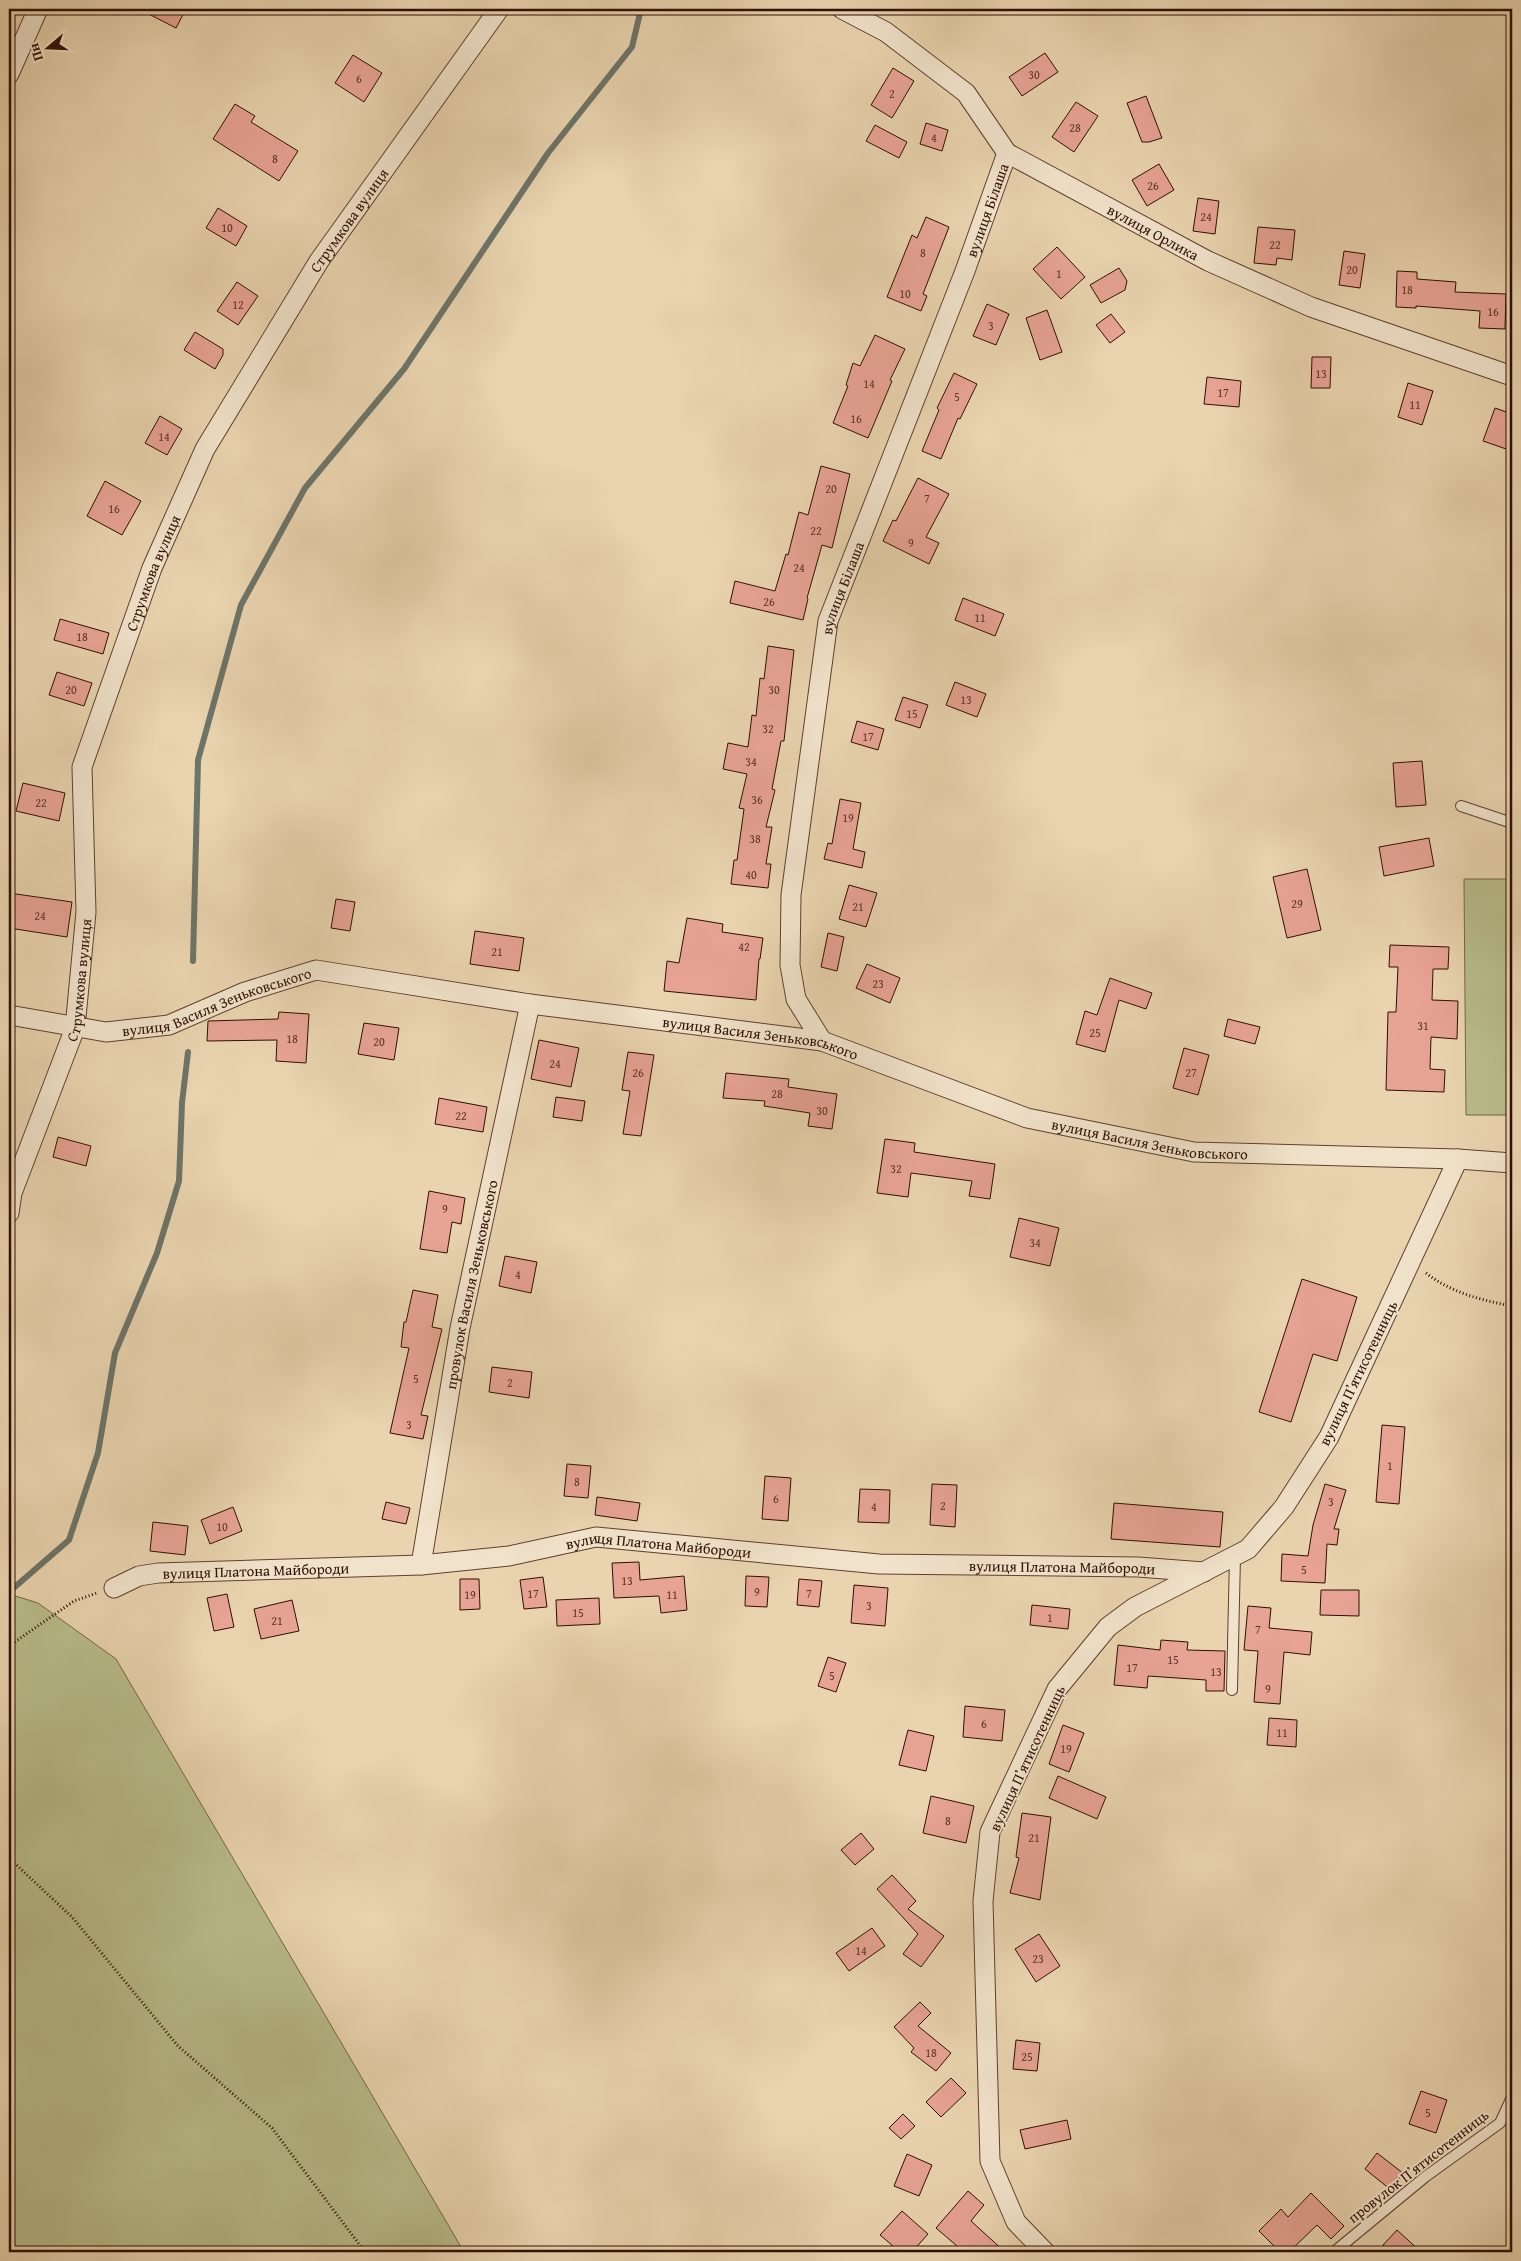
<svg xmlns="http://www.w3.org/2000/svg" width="1521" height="2261" viewBox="0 0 1521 2261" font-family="'Gentium Book Plus',serif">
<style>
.green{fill:#b8bc8a;stroke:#746646}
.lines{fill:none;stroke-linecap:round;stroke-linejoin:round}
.stream{stroke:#6d7468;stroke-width:6}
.building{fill:#e7a394;stroke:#2f0f02}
.service-casing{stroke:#5e402d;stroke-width:12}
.minor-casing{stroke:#5e402d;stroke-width:21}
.path{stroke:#2f0f02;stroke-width:3;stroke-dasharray:1 2.5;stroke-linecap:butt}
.service{stroke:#f1e3cb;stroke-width:10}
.minor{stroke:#f1e3cb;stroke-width:19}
.labels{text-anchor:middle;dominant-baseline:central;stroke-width:4;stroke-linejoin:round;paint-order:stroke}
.number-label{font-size:12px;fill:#5d3426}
.street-label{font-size:15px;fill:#2f0f02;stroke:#f1e3cb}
</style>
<rect width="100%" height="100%" fill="#e9d4af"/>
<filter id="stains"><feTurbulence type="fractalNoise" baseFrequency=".004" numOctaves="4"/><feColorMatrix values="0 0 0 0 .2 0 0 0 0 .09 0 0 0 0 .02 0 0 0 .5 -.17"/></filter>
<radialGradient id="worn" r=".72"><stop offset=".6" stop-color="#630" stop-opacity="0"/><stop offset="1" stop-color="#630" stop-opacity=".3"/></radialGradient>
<g class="green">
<path d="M1464,879H1512V1115H1466Z"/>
<path d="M9,1594L38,1603L116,1659L464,2252H9Z"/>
</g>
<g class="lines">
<g class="stream">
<path d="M193,961L198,760L241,605L305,488L404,369L548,153L632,47L641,9"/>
<path d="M9,1592L69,1540L98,1453L115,1353L157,1253L179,1181L182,1103L188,1052"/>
</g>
</g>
<g class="building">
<path d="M139,9H186L176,28Z"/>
<path d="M1045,53L1058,72L1022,96L1009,77Z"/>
<path d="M353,55L382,73L364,102L335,83Z"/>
<path d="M893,68L914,81L892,118L871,105Z"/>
<path d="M1146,96L1162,138L1149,142H1142L1127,103Z"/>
<path d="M1076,102L1098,116L1074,152L1052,137Z"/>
<path d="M235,104L255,116L251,122L298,151L279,181L213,139Z"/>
<path d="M926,123L948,130L942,151L920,144Z"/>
<path d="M875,125L907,142L899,158L866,141Z"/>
<path d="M1159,164L1174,190L1147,206L1132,180Z"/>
<path d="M1198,198L1219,201L1215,234L1193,231Z"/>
<path d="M218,208L247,226L236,246L206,228Z"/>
<path d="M926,217L949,227L923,294L927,296L921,311L887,297L912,235L917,238Z"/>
<path d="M1258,227L1295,230L1292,260L1277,258L1276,265L1254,263Z"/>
<path d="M1057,247L1085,277L1061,299L1033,269Z"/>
<path d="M1344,251L1365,254L1360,288L1339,285Z"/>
<path d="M1119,268L1127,281L1125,290L1101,303L1090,285Z"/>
<path d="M1397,271L1417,272V279L1456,282L1455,292L1506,294L1505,329L1479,328L1480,311L1416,306V308L1396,307Z"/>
<path d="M237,282L258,296L238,325L217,311Z"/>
<path d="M987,304L1009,314L996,345L973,336Z"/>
<path d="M1047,310L1062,352L1040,360L1026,318Z"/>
<path d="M1111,314L1125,332L1110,343L1096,325Z"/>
<path d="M195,332L223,349V355L215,369L184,350Z"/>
<path d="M875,335L905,349L890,380L892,381L868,438L833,423L848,386L846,385L853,363L860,366Z"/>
<path d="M1312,357H1331L1330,388H1311Z"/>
<path d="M954,373L977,384L960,419L958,418L941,459L922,451L939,410L937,408Z"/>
<path d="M1207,377L1241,381L1239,407L1204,404Z"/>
<path d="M1408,383L1433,391L1422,425L1398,417Z"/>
<path d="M1495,408L1512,414V451L1483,441Z"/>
<path d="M160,416L182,429L167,455L145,443Z"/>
<path d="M821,466L850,474L832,548L822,545L807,598L808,599L803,620L730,603L735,581L775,591L786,554L788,555L799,512L808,515Z"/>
<path d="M918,478L949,494L926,537L939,543L929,564L883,541L893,520L896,521Z"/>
<path d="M105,481L141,501L122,535L87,516Z"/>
<path d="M963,598L1004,614L995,636L955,620Z"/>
<path d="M60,619L109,633L103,654L54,640Z"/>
<path d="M768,646L794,650L784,741H781L772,789L775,790L766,827H772L766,864H771L768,888L731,884L734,860H737L744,809L739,808L747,774L723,769L728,743L748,747L752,715L756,716L760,678L764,679Z"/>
<path d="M57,672L92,683L84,706L49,695Z"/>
<path d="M955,682L986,694L977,717L946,705Z"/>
<path d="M903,697L928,705L920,728L895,720Z"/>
<path d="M857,721L884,729L878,750L851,742Z"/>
<path d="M1422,761L1426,805L1396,807L1393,763Z"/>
<path d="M23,783L65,793L59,821L16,811Z"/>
<path d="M840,799L861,803L853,849L865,852L862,868L824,859L828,843L832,844Z"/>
<path d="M1429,838L1434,866L1384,876L1379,847Z"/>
<path d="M1307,869L1321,930L1287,938L1273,877Z"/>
<path d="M849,885L877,893L866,927L839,919Z"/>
<path d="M9,893L72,902L67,937L9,928Z"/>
<path d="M336,899L355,902L350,931L331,928Z"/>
<path d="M687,918L723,924L722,932L763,938L760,959H759L756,1000L664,991L667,961L679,963Z"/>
<path d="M475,931L524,938L519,971L470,964Z"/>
<path d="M828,933L844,937L837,971L821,967Z"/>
<path d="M1390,945L1449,947L1448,969H1433L1432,1000L1458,1001L1457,1039L1431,1037L1430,1069L1445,1070L1444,1092L1386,1090L1388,1012H1396L1398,967H1389Z"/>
<path d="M867,964L900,978L890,1003L856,988Z"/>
<path d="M1110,978L1152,993L1146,1009L1119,1000L1105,1052L1076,1044L1085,1011L1097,1015Z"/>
<path d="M279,1012L309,1014L306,1063L276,1061L277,1040L207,1041L208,1021L278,1019Z"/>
<path d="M1228,1019L1260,1027L1255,1044L1224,1036Z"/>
<path d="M364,1023L399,1028L394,1060L358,1054Z"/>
<path d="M539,1040L579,1048L571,1087L531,1079Z"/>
<path d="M1184,1048L1209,1055L1198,1095L1173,1088Z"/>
<path d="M628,1052L654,1055L641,1136L623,1134L630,1091L622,1090Z"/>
<path d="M726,1073L789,1079L788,1087L837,1094L832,1129L808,1126L810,1113L764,1106L765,1101L723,1098Z"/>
<path d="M556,1097L585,1101L582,1121L553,1117Z"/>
<path d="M439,1098L487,1107L483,1132L435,1124Z"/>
<path d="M58,1137L91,1146L86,1166L53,1157Z"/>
<path d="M885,1139L915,1143L914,1152L995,1164L990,1199L969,1196L972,1181L911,1173L908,1197L877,1193Z"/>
<path d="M429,1191L465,1198L461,1224L452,1222L447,1253L420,1249Z"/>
<path d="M1019,1218L1059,1228L1050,1266L1010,1257Z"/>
<path d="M505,1256L537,1262L531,1293L499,1286Z"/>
<path d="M1302,1279L1357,1297L1337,1361L1313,1354L1291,1422L1259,1412Z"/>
<path d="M413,1290L438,1295L432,1327L442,1329L421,1415L428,1416L423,1439L390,1433L409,1348L401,1347L404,1322H406Z"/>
<path d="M492,1367L532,1372L529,1398L489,1392Z"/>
<path d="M1382,1425L1405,1427L1399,1504L1376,1502Z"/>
<path d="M567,1464L591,1466L588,1498L564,1496Z"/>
<path d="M765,1476L791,1478L788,1521L762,1519Z"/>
<path d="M932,1484L957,1485L955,1527L930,1525Z"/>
<path d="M1325,1484L1346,1490L1334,1529H1339L1337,1545L1327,1544L1325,1583L1281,1581L1282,1554L1308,1556L1313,1525Z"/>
<path d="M860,1489L890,1490L889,1523L858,1522Z"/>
<path d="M597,1497L640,1503L637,1521L595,1515Z"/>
<path d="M386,1502L410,1508L406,1524L382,1519Z"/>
<path d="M1114,1503L1223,1512L1220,1547L1111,1539Z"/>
<path d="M233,1507L242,1531L210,1544L201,1520Z"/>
<path d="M153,1522L188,1526L185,1555L150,1551Z"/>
<path d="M639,1562L640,1580L684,1576L687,1610L661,1613L659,1596L614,1598L612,1563Z"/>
<path d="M746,1576L769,1577L767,1607L745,1606Z"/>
<path d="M543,1577L547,1607L524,1609L520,1580Z"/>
<path d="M460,1579H479L480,1609L460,1610Z"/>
<path d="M799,1579L822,1581L819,1607L797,1605Z"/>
<path d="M854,1585L888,1588L885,1626L851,1623Z"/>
<path d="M1321,1590H1359V1616L1320,1615Z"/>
<path d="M227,1594L234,1627L214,1631L207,1598Z"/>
<path d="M599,1598L600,1624L557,1626L556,1600Z"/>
<path d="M292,1600L299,1631L261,1639L254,1609Z"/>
<path d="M1032,1605L1070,1609L1068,1629L1030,1625Z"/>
<path d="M1248,1606L1271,1608L1269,1628L1312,1632L1310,1655L1284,1652L1280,1704L1254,1702L1258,1651L1244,1650Z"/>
<path d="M1161,1640L1188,1642L1187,1650L1225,1651L1224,1691H1206V1680L1148,1676L1147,1688L1114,1685L1118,1645L1160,1650Z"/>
<path d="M828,1657L846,1663L836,1692L818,1686Z"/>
<path d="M965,1706L1005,1710L1002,1741L963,1737Z"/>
<path d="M1269,1718L1297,1720L1296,1747L1267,1745Z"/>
<path d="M1063,1725L1084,1733L1069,1772L1049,1764Z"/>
<path d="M908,1730L934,1736L926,1771L899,1765Z"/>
<path d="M1058,1776L1106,1797L1097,1819L1049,1798Z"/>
<path d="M931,1796L974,1806L966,1843L923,1833Z"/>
<path d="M1022,1813L1051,1817L1040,1900L1010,1893L1019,1858L1016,1857Z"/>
<path d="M861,1833L874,1849L855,1865L841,1850Z"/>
<path d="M892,1875L916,1901L908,1909L944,1936L921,1967L903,1954L918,1934L877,1889Z"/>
<path d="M872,1928L885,1946L849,1971L836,1953Z"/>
<path d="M1039,1934L1060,1966L1036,1982L1015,1949Z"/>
<path d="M920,2002L931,2013L918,2026L951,2053L936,2071L911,2052L914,2048L894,2027Z"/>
<path d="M1016,2040L1040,2043L1037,2071L1013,2069Z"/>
<path d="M951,2078L966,2093L941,2117L926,2102Z"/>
<path d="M1421,2091L1447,2100L1436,2133L1409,2124Z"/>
<path d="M903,2114L915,2126L901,2139L889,2128Z"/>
<path d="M1067,2120L1071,2139L1025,2149L1020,2130Z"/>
<path d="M1377,2153L1403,2173L1391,2190L1365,2169Z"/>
<path d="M907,2154L932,2165L919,2196L894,2186Z"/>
<path d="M968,2191L984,2205L971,2221L1005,2252H964L936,2228Z"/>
<path d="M1311,2193L1344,2226L1331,2239L1317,2225L1289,2252H1280L1259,2231L1281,2209L1288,2217Z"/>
<path d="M902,2211L928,2234L912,2252H900L880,2235Z"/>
<path d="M1397,2230L1421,2252H1392L1383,2245Z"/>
</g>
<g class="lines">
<defs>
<g id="service">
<path d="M1461,806L1512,823"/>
<path d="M1232,1690L1235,1556"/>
<path d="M1334,2252L1425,2177L1500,2123L1512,2097"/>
</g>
<g id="minor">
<path id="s1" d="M842,9L886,32L966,93L1007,153L1208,261L1311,307L1512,376"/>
<path d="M9,74L38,9"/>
<path id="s2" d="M9,1015L106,1032L169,1025L245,992L316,970L530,1004L822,1041L1027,1118L1194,1152L1458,1159L1512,1163"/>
<path id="s3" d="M822,1041L796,999L790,965L791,895L828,621L965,271L1007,153"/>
<path id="s4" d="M9,1213L12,1193L75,1028L86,912L82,767L152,568L205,449L319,261L499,9"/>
<path id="s5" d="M421,1565L460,1328L530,1004"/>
<path id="s6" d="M114,1588L139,1576L158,1573L421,1565L509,1556L596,1537L879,1564L1138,1567L1204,1572"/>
<path d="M1045,2252L1016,2222L990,2161L983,1901L990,1832L1057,1689L1108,1627L1135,1607L1248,1549L1284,1507L1329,1437L1458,1159"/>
</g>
</defs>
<use href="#service" class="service-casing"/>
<use href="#minor" class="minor-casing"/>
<g class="path">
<path d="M1426,1273C1452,1293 1481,1300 1512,1306"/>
<path d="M9,1646L74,1601L97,1593"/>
<path d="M9,1858L72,1917L178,2046L272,2128L365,2252"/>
</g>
<use href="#service" class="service"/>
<use href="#minor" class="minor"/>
</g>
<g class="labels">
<g class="number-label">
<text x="1034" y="74">30</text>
<text x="359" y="78">6</text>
<text x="892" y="93">2</text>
<text x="1075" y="127">28</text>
<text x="934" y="137">4</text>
<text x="275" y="158">8</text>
<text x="1153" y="185">26</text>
<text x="1206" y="216">24</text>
<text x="227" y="227">10</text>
<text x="1275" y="244">22</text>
<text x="923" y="252">8</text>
<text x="1352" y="269">20</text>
<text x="1059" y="273">1</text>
<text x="1407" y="289">18</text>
<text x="905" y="293">10</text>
<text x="238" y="304">12</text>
<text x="1493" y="311">16</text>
<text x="991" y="325">3</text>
<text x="1321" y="373">13</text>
<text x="869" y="383">14</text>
<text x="1223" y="392">17</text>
<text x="957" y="396">5</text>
<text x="1415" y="404">11</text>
<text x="856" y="418">16</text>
<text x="164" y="436">14</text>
<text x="831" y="488">20</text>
<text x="927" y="498">7</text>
<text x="114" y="508">16</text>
<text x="816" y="530">22</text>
<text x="911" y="542">9</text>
<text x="799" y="567">24</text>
<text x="769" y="601">26</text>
<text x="980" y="617">11</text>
<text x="82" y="636">18</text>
<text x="71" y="689">20</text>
<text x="774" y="689">30</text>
<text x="966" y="699">13</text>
<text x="912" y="713">15</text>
<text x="768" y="728">32</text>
<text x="868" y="736">17</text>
<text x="751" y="761">34</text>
<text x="757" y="799">36</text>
<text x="41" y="802">22</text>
<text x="848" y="817">19</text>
<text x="755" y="838">38</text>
<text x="751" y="874">40</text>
<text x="1297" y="903">29</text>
<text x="858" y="906">21</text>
<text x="40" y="915">24</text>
<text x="744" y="946">42</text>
<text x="497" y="951">21</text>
<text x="878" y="983">23</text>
<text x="1423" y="1025">31</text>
<text x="1095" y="1032">25</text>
<text x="292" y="1038">18</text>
<text x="379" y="1041">20</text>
<text x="555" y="1063">24</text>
<text x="638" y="1072">26</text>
<text x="1191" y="1072">27</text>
<text x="777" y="1093">28</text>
<text x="822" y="1110">30</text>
<text x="461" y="1115">22</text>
<text x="896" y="1168">32</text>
<text x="445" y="1208">9</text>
<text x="1035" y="1242">34</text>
<text x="518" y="1274">4</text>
<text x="416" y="1378">5</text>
<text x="510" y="1382">2</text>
<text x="409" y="1424">3</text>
<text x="1390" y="1465">1</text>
<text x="577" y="1481">8</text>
<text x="776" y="1498">6</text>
<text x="1331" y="1501">3</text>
<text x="943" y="1505">2</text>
<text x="874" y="1506">4</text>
<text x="222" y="1526">10</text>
<text x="1304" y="1569">5</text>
<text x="627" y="1580">13</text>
<text x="757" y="1591">9</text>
<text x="533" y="1593">17</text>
<text x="809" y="1593">7</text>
<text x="470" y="1594">19</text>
<text x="672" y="1594">11</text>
<text x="869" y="1605">3</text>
<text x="578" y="1612">15</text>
<text x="1050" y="1617">1</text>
<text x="277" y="1620">21</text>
<text x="1258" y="1629">7</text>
<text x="1173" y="1659">15</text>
<text x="1132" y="1667">17</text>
<text x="1216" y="1671">13</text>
<text x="832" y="1675">5</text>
<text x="1268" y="1688">9</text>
<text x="984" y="1723">6</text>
<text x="1282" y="1732">11</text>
<text x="1066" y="1748">19</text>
<text x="948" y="1820">8</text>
<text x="1034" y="1837">21</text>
<text x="861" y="1950">14</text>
<text x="1038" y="1958">23</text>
<text x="931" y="2052">18</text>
<text x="1027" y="2056">25</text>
<text x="1428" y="2112">5</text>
</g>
<g class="street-label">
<text stroke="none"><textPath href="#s3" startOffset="871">вулиця Білаша</textPath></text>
<text stroke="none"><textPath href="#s4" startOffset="1070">Струмкова вулиця</textPath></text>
<text stroke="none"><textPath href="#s1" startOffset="389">вулиця Орлика</textPath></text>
<text stroke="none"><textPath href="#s4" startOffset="665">Струмкова вулиця</textPath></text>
<text stroke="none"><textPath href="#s3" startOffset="466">вулиця Білаша</textPath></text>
<text stroke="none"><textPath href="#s4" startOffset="245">Струмкова вулиця</textPath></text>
<text stroke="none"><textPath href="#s2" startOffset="214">вулиця Василя Зеньковського</textPath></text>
<text stroke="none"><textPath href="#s2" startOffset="769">вулиця Василя Зеньковського</textPath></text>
<text stroke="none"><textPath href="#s2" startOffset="1174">вулиця Василя Зеньковського</textPath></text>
<text stroke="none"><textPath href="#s5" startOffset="285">провулок Василя Зеньковського</textPath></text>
<text transform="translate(1358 1373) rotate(-64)">вулиця Пʼятисотенниць</text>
<text stroke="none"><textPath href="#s6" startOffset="550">вулиця Платона Майбороди</textPath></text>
<text stroke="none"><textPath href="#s6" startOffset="955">вулиця Платона Майбороди</textPath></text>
<text stroke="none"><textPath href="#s6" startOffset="145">вулиця Платона Майбороди</textPath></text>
<text transform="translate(1027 1758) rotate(-65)">вулиця Пʼятисотенниць</text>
<text transform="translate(1418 2166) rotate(-38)">провулок Пʼятисотенниць</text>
</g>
</g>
<rect width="1521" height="2261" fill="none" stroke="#e9d4af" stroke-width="30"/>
<rect x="10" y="10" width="1501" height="2241" fill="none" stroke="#2f0f02" stroke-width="2.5"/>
<rect x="15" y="15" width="1491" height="2231" fill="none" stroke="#2f0f02"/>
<g transform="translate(48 48) rotate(251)" stroke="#f1e3cb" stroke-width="4" paint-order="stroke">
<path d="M0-4L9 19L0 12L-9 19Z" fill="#2f0f02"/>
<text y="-8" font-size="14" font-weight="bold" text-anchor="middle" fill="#2f0f02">Пн</text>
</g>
<rect width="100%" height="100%" filter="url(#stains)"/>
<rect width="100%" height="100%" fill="url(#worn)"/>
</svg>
